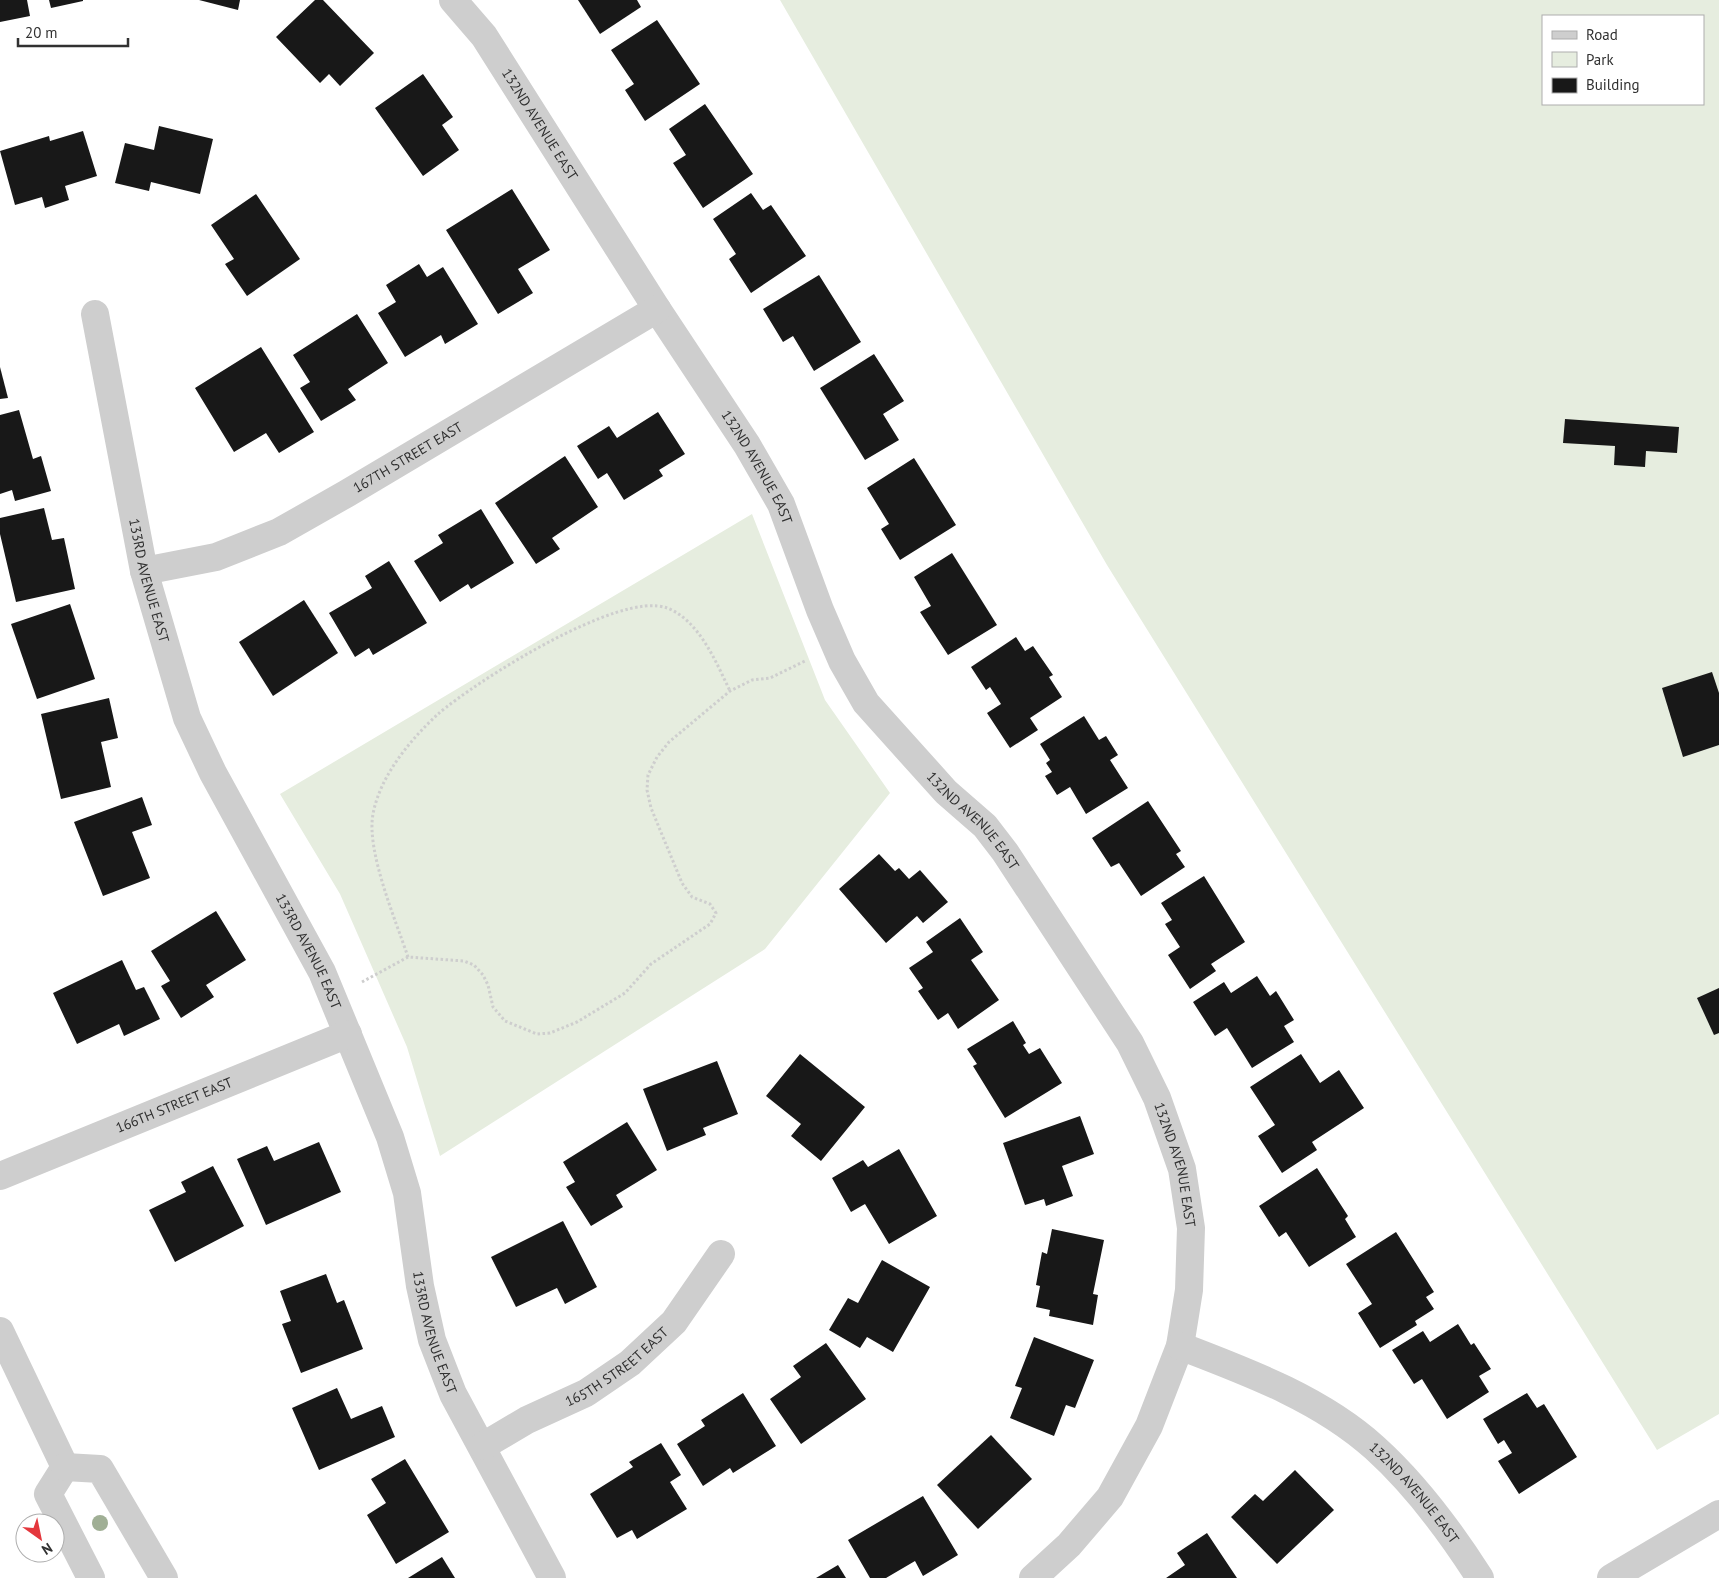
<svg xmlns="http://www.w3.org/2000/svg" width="1719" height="1578" viewBox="0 0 1719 1578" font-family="'PT Sans',sans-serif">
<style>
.green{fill:#e6eddf;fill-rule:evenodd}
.building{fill:#181818}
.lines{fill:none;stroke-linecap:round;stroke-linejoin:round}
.path{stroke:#cecece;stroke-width:3;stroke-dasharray:2.5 2.5;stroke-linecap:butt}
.minor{stroke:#cecece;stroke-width:28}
.tertiary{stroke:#cecece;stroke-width:28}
.tree{fill:#a0af95}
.labels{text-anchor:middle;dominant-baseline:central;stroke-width:5;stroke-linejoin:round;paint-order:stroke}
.street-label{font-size:14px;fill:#313131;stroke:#fff}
</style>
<rect width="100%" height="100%" fill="#fff"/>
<g class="green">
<path d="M780,0H1719V1414L1657,1450L1107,565ZM1543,16H1703V104H1543Z"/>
<path d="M752,514L825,700L890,793L765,949L440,1156L407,1047L340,894L280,794Z"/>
</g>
<g class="building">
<path d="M0,0H27L30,16L0,22Z"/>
<path d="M49,0H83V1L51,8Z"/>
<path d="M199,0H240L238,10Z"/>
<path d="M315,0H323L374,53L340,86L329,74L320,83L276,37Z"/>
<path d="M578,0H637L641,7L600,34Z"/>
<path d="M657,20L700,84L645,121L625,90L634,84L611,50Z"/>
<path d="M423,74L453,117L442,125L459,150L423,176L375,108Z"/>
<path d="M705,104L753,174L703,208L673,163L686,155L669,129Z"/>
<path d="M159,126L213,139L200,194L151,182L149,191L115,183L125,143L154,150Z"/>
<path d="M83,131L97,176L65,186L69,200L45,208L42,197L15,205L0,151L49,136L50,141Z"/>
<path d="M512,189L550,250L518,269L533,293L498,314L446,230Z"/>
<path d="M751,193L763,210L771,205L806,256L751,293L729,259L736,254L713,219Z"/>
<path d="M256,194L300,259L247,296L225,264L234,259L211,225Z"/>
<path d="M419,264L427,277L443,267L478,324L445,344L441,335L405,357L378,313L396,302L386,285Z"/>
<path d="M819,275L861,342L814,371L793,336L783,342L763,309Z"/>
<path d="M357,314L388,363L348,389L356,400L321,421L300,388L310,382L293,355Z"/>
<path d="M261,347L314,432L279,453L266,433L234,452L195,388Z"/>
<path d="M874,354L904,401L883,414L899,440L865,460L820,388Z"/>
<path d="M0,367L8,398L0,399Z"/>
<path d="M19,410L33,459L41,456L51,491L15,501L12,490L0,494V415Z"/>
<path d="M658,412L685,454L659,470L663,476L624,500L607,473L598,479L577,446L609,426L617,438Z"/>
<path d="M1565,419L1679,427L1677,453L1646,451L1645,467L1614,465L1615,446L1563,443Z"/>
<path d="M565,456L598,507L552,538L560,549L536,564L495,503Z"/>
<path d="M914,458L956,525L900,560L881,529L889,524L867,488Z"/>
<path d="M44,508L52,540L64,538L75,589L16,602L0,534V518Z"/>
<path d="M481,509L514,563L471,589L468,584L440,602L414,561L443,543L438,535Z"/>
<path d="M952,553L997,625L948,655L920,612L931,606L914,577Z"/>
<path d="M389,561L427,623L373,655L369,648L355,657L329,613L372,588L365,576Z"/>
<path d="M304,600L338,653L273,696L239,642Z"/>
<path d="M70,604L95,679L37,699L11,624Z"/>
<path d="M1016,637L1025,651L1033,646L1053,675L1049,677L1062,697L1030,718L1038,730L1010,748L987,713L1001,704L990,687L986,690L971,667Z"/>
<path d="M1712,672L1719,693V745L1683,757L1662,688Z"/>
<path d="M109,698L118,738L101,742L111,787L61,799L41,714Z"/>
<path d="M1084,716L1099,740L1106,736L1118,755L1110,760L1128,788L1086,814L1070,787L1057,795L1045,776L1052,772L1046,763L1050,760L1040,744Z"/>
<path d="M142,797L152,825L132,832L150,878L103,896L74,822Z"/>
<path d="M1148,801L1181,851L1176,854L1185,867L1141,896L1119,863L1111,867L1092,838Z"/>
<path d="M879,854L895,871L899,868L909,879L920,870L948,902L923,923L917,916L886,943L839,889Z"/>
<path d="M1204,876L1245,942L1211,964L1216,971L1190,989L1168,955L1180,947L1165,924L1172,920L1161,903Z"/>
<path d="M216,911L246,960L206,985L214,997L181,1018L161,986L170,981L151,951Z"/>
<path d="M960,918L983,952L971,960L999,1000L958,1029L948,1013L938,1020L918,991L923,988L909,968L933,952L926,942Z"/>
<path d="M122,960L136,990L144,987L160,1019L124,1036L119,1024L77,1044L53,993Z"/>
<path d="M1257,976L1270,996L1276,991L1294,1020L1284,1026L1294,1042L1252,1068L1227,1028L1215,1036L1193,1002L1224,982L1231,993Z"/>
<path d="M1719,988V1033L1714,1035L1697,998Z"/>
<path d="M1013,1021L1026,1043L1023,1045L1029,1054L1040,1048L1062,1083L1005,1118L973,1066L977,1064L967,1049Z"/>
<path d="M800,1054L865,1107L821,1161L791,1136L801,1124L766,1096Z"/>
<path d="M1301,1054L1320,1083L1339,1070L1364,1108L1312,1142L1317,1150L1282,1173L1258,1136L1275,1125L1250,1087Z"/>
<path d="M717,1061L738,1114L703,1128L706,1135L667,1151L643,1089Z"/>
<path d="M1080,1116L1094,1154L1062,1166L1073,1196L1046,1206L1044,1199L1025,1205L1003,1143Z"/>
<path d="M627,1122L657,1170L616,1195L623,1207L591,1226L566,1187L575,1182L563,1162Z"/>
<path d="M319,1142L341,1192L266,1225L237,1159L267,1146L274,1161Z"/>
<path d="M899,1149L937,1216L889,1244L865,1204L851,1212L832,1178L863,1160L868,1167Z"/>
<path d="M213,1166L244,1226L175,1262L149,1210L186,1192L181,1182Z"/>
<path d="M1317,1168L1348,1216L1345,1219L1356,1237L1309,1267L1286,1232L1279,1237L1259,1206Z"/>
<path d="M563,1221L597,1287L565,1304L557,1288L516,1307L491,1257Z"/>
<path d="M1052,1229L1104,1240L1093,1294L1098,1295L1093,1325L1049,1316L1050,1310L1036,1307L1040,1286L1036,1285L1042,1252L1047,1254Z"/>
<path d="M1396,1232L1434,1292L1426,1297L1434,1309L1415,1321L1417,1325L1380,1348L1358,1313L1372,1304L1346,1264Z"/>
<path d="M882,1260L930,1287L893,1352L867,1337L860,1348L829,1330L848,1298L858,1303Z"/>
<path d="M326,1274L337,1303L344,1300L363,1349L301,1373L282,1324L291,1321L280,1291Z"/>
<path d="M1458,1324L1471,1345L1474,1343L1491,1369L1479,1376L1489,1392L1447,1419L1422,1379L1414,1384L1392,1350L1423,1331L1430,1342Z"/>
<path d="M1034,1337L1094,1360L1075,1408L1066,1405L1054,1436L1010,1418L1022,1388L1015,1386Z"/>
<path d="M826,1343L866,1399L801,1444L770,1399L801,1377L793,1366Z"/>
<path d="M337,1388L351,1419L382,1406L395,1437L319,1470L292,1408Z"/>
<path d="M743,1393L776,1446L733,1473L730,1468L703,1486L677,1444L705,1426L701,1420Z"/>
<path d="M1527,1393L1537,1408L1544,1404L1577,1457L1519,1494L1498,1461L1512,1453L1504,1440L1498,1444L1483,1419Z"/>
<path d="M991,1435L1032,1479L978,1529L937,1485Z"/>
<path d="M661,1443L681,1475L670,1482L687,1509L637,1539L632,1530L617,1538L590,1494L633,1467L629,1462Z"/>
<path d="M405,1459L449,1532L396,1564L367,1515L386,1503L371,1479Z"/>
<path d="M1295,1470L1334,1510L1277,1564L1231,1517L1255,1494L1263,1501Z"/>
<path d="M923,1496L958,1555L923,1576L915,1561L886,1578H870L848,1540Z"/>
<path d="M1207,1533L1237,1578H1166L1185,1565L1177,1553Z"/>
<path d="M442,1557L455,1578H408Z"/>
<path d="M838,1565L846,1578H816Z"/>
</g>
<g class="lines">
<g class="path">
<path d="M408,957C396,921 366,851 373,814C380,776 410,740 438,714C475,682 619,590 667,608C699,620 716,662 730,691"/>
<path d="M362,982L408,957L464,961L474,965L483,975L488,985L493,1007L505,1021L537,1034L550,1033L577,1022L625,993L651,964L710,924L716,913L710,904L692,897L682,883L651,808L647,790L648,775L657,757L669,742L730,691L752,680L770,678L805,661"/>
</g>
<g class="minor">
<path id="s1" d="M453,0L484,36L657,309L747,445L781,504L820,610L842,661L866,703L946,792L985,826L1005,852L1130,1043L1157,1098L1182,1169L1191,1228L1189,1290L1180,1346L1149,1426L1110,1497L1069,1545L1033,1578"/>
<path id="s2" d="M95,314L144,571L187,718L213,773L322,972L390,1137L407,1193L420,1286L432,1340L453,1394L552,1578"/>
<path id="s3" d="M144,571L216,557L279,532L346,494L657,309"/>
<path id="s4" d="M0,1176L348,1034"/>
<path id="s5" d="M1180,1346C1248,1372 1321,1399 1375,1448C1417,1486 1450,1531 1480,1578"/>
<path id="s6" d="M483,1446L527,1420L586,1393L630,1363L674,1322L721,1254"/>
<path d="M1611,1578L1719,1514"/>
</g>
<g class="tertiary">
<path d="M0,1331L65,1467L48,1494L91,1578"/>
<path d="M65,1467L100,1469L164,1578"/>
</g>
</g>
<circle class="tree" cx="100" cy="1523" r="8"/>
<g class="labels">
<g class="street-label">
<text stroke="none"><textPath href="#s1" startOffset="152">132ND AVENUE EAST</textPath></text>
<text stroke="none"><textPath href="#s3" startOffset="290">167TH STREET EAST</textPath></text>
<text stroke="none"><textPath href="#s1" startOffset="558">132ND AVENUE EAST</textPath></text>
<text stroke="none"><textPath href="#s2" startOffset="272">133RD AVENUE EAST</textPath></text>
<text stroke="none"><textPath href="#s1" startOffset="978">132ND AVENUE EAST</textPath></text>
<text stroke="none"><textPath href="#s2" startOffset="678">133RD AVENUE EAST</textPath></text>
<text stroke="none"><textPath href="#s4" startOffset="188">166TH STREET EAST</textPath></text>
<text stroke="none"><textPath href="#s1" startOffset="1382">132ND AVENUE EAST</textPath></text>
<text stroke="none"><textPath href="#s2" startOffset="1082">133RD AVENUE EAST</textPath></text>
<text stroke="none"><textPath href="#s6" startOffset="156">165TH STREET EAST</textPath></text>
<text stroke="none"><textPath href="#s5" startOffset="281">132ND AVENUE EAST</textPath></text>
</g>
</g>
<rect x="1542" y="15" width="162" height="90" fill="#ffffff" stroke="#adadad"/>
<rect x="1552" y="31" width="25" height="8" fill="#cecece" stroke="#adadad"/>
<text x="1586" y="40" font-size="15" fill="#313131">Road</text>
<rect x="1552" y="52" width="25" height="15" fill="#e6eddf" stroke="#adadad"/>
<text x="1586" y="65" font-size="15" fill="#313131">Park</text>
<rect x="1552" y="78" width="25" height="15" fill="#181818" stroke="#adadad"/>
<text x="1586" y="90" font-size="15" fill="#313131">Building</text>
<g transform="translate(40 1538) rotate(147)"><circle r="24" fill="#ffffff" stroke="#adadad"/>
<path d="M0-4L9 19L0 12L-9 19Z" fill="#e4373d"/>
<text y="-8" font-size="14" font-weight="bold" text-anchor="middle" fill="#313131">N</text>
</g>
<path d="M18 38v8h110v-8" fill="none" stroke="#313131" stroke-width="2.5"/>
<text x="25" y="38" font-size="15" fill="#313131" stroke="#ffffff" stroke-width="4" paint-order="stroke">20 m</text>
</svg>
